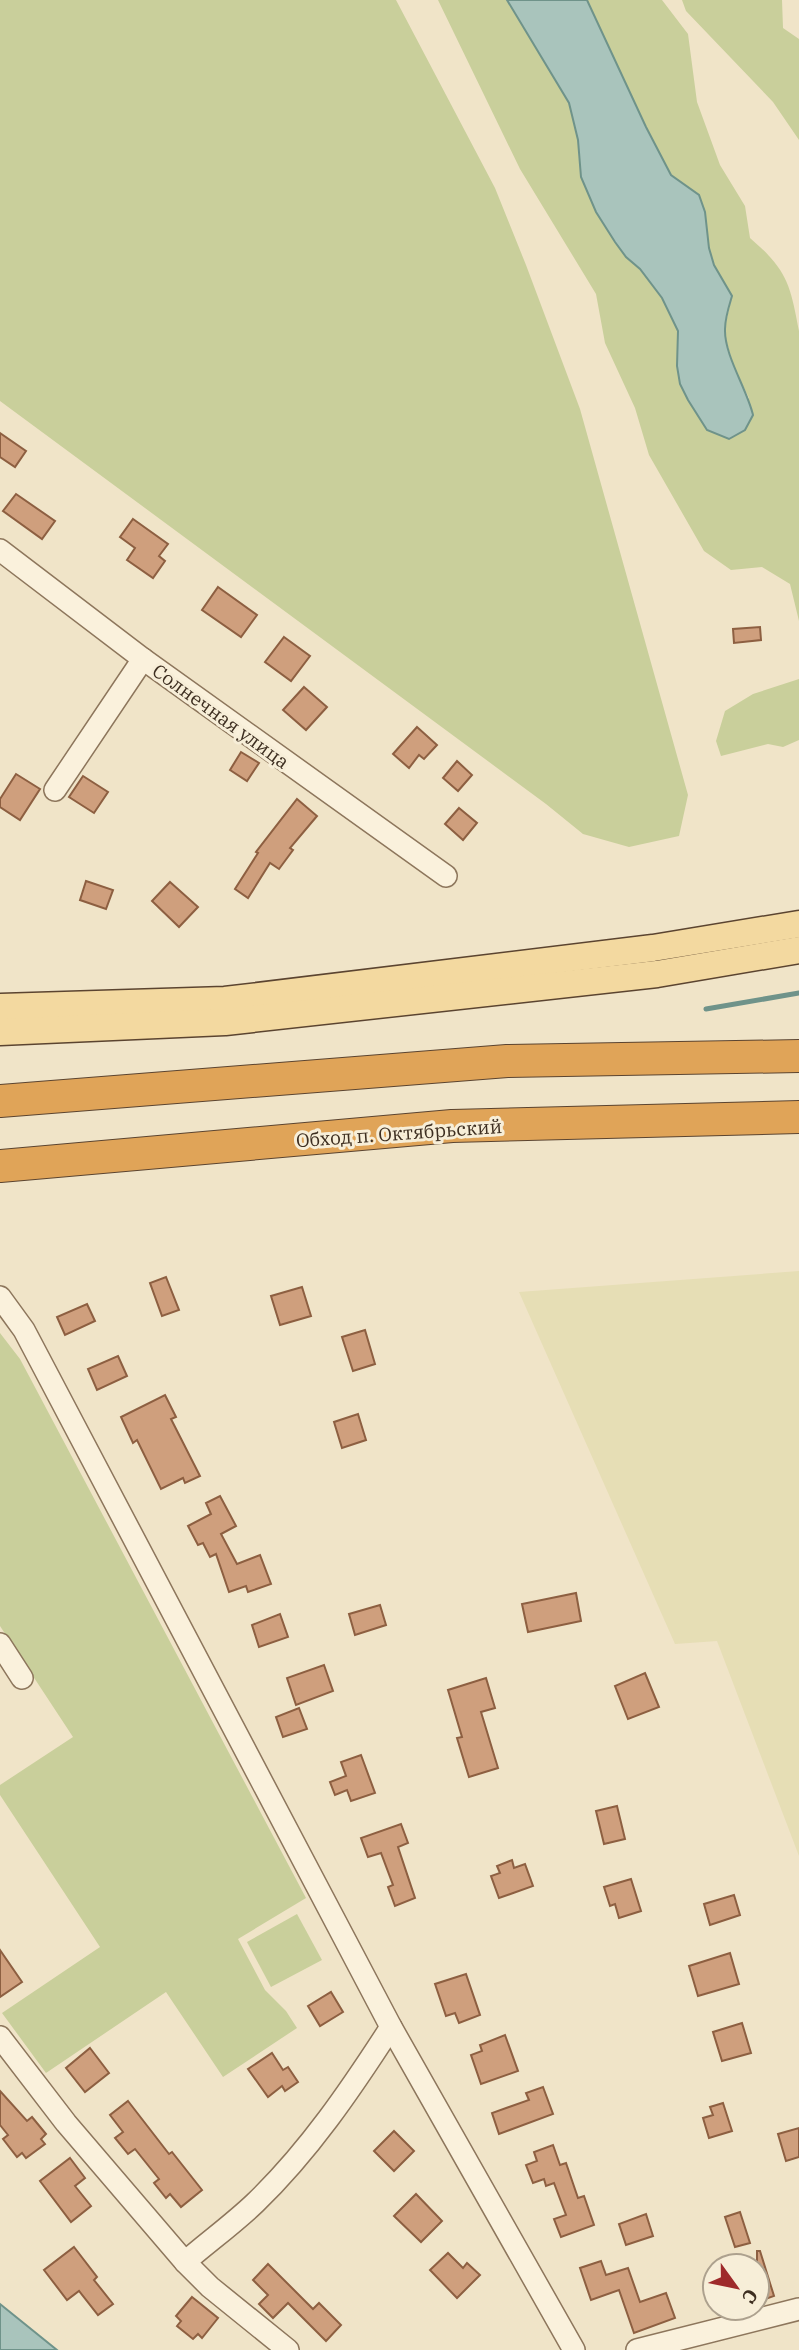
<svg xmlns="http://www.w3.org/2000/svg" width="799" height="2350" viewBox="0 0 799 2350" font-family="'IBM Plex Serif',serif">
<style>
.farmland{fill:#e6deb5}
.green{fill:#c9cf9b}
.water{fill:#a9c4bc;stroke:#6f938a;stroke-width:2}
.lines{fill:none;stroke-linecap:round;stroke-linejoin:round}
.stream{stroke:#6f938a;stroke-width:5}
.building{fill:#cf9f7d;stroke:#8d5f41;stroke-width:2}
.minor-casing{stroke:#8d765c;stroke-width:24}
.major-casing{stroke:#5b4430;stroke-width:29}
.highway-casing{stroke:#5b4430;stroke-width:34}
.minor{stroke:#faf1dc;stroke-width:21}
.major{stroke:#f3d9a0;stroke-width:26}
.highway{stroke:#e0a458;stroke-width:32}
.labels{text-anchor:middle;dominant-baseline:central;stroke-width:6;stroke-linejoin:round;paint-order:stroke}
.street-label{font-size:19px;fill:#3d2e20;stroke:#f7eed8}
</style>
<rect width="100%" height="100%" fill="#f0e4c8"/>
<path class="farmland" d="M799,1271V1856L717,1641L675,1644L519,1292Z"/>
<g class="green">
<path d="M0,0H396L495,188L526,265L580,409L688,795L679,836L629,847L583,834L546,804L0,401Z"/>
<path d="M438,0H507L569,103L578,140L579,159L596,212L626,257L640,269L662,298L678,331L688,400L707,430L749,398L733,366L724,331L732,296L714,265L709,248L705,212L684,186L671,175L646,127L587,0H662L688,34L697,102L720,165L745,206L750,238C787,270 790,283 799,331V621L790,584L762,567L731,570L704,551L649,455L635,408L605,343L596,294L520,169Z"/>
<path d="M682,0H782L783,28L799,39V140L773,102L686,11Z"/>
<path d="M799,679V740L783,747L768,744L721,756L716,741L725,711L753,694Z"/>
<path d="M0,1333L20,1359L306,1898L238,1939L265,1990L286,2011L297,2028L223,2077L166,1992L46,2073L2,2013L100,1947L0,1795V1785L73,1737L0,1626Z"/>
<path d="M297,1914L322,1960L271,1987L247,1942Z"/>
</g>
<g class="water">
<path d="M507,0H587L646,127L671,175L699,195L705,212L709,248L714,265L732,296C729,306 725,318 725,329C724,355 747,389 753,415L745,430L729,439L707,430L688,400L680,384L677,366L678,331L662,298L640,269L626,257L615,242L596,212L581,177L578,140L569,103Z"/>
<path d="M0,2304L57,2350H0Z"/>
</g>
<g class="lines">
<path class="stream" d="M706,1009L799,993"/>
</g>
<g class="building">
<path d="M0,433L26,451L15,467L0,457Z"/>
<path d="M16,494L55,521L42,539L3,511Z"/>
<path d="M133,519L168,544L159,556L165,561L153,578L127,560L135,548L120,537Z"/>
<path d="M218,587L257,615L241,637L202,610Z"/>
<path d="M760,627L761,640L734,643L733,629Z"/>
<path d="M284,637L310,656L291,681L265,662Z"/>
<path d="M304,687L327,707L306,730L283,710Z"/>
<path d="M417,727L437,745L424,759L419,755L409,768L393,754Z"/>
<path d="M241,752L259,763L247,781L230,770Z"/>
<path d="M457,761L472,775L458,791L443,778Z"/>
<path d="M16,774L40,789L20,820L0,807V799Z"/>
<path d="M83,776L108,792L94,813L69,797Z"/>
<path d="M297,799L317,816L290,848L293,850L279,869L270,863L248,898L235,889L258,853L256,852Z"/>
<path d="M459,808L477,823L463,840L445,824Z"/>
<path d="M86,881L113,890L106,909L80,900Z"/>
<path d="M170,882L198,907L179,927L152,901Z"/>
<path d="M166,1277L179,1310L162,1316L150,1283Z"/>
<path d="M302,1287L311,1316L280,1325L271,1296Z"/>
<path d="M87,1304L95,1321L65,1335L57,1317Z"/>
<path d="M365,1330L375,1364L353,1371L342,1337Z"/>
<path d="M118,1356L127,1376L97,1390L88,1369Z"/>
<path d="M165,1395L176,1417L171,1419L200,1476L185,1483L183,1478L161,1489L137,1440L133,1443L121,1417Z"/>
<path d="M358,1414L366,1440L342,1448L334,1422Z"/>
<path d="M220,1496L236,1526L221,1534L237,1564L260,1555L271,1584L248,1592L246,1586L229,1592L216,1554L210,1557L203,1543L198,1545L188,1526L211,1514L206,1503Z"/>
<path d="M576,1593L581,1621L528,1632L522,1604Z"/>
<path d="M380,1605L386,1625L355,1635L349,1614Z"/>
<path d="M280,1614L288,1637L259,1647L252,1625Z"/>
<path d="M324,1665L333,1691L296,1705L287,1678Z"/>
<path d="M645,1673L659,1707L628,1719L615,1686Z"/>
<path d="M486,1678L495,1708L481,1712L498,1768L469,1777L457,1738L462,1737L448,1690Z"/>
<path d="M299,1708L307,1729L283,1737L276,1717Z"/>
<path d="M361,1755L375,1793L351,1801L347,1790L335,1795L330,1782L346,1776L341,1762Z"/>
<path d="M617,1806L625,1839L604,1844L596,1811Z"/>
<path d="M401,1824L408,1843L398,1847L415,1898L395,1906L388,1887L393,1885L381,1853L368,1857L361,1838Z"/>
<path d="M512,1860L514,1868L525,1864L533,1886L499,1898L491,1876L500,1873L497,1866Z"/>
<path d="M631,1879L641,1911L619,1918L615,1904L610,1906L604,1887Z"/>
<path d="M734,1895L740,1915L710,1925L704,1904Z"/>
<path d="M0,1950L22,1982L0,1997Z"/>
<path d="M730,1953L739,1984L698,1996L689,1966Z"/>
<path d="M466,1974L480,2015L459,2023L455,2013L446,2016L435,1984Z"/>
<path d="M331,1992L343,2012L320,2026L308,2006Z"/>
<path d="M742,2023L751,2053L722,2061L713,2032Z"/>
<path d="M505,2035L518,2071L481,2084L471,2055L482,2051L480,2045Z"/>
<path d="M90,2048L109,2073L85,2092L66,2068Z"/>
<path d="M272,2053L283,2070L288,2067L298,2082L285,2091L282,2086L268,2097L248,2069Z"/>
<path d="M543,2087L553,2114L499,2134L492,2113L529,2100L526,2093Z"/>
<path d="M0,2091L27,2121L32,2117L46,2134L41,2139L45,2144L26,2158L22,2153L17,2157L3,2139L8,2135L0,2125Z"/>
<path d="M128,2101L169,2154L172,2152L202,2190L181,2207L170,2194L166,2198L154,2183L159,2179L135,2149L128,2154L115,2138L123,2132L110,2115Z"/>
<path d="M723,2103L732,2131L709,2138L703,2118L713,2115L710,2107Z"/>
<path d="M799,2128V2157L786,2161L778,2134Z"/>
<path d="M394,2131L414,2151L394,2171L374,2151Z"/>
<path d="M553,2145L560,2165L566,2163L578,2198L584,2196L594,2225L561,2237L554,2219L566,2215L554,2183L546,2186L544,2179L533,2183L526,2165L537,2161L534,2152Z"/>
<path d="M70,2158L85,2178L75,2186L91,2206L71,2222L40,2181Z"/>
<path d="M416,2194L442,2221L421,2242L394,2216Z"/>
<path d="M740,2212L750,2243L735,2247L725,2217Z"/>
<path d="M646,2214L653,2236L626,2245L619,2224Z"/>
<path d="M74,2247L97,2277L94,2280L113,2304L98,2315L79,2291L67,2300L44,2270Z"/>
<path d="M757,2251H760L774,2296L757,2302Z"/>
<path d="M448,2253L463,2268L467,2263L480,2275L457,2298L430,2270Z"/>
<path d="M601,2261L606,2275L628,2268L640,2302L666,2293L675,2318L634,2333L619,2290L591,2300L580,2268Z"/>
<path d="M268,2264L313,2309L319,2303L341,2325L326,2341L288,2303L273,2318L259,2304L268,2295L253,2280Z"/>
<path d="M192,2297L218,2318L202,2338L198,2334L193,2339L177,2326L181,2321L176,2316Z"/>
</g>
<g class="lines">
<defs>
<g id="minor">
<path d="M0,550L143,659L446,876"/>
<path d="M55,790L143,659"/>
<path d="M0,1297L24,1330L391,2027L574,2350"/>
<path d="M0,1644L22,1678"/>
<path d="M0,2037L66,2123L185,2262L210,2287L288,2350"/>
<path d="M185,2262C208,2242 233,2224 255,2203C309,2151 351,2089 391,2027"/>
<path d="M637,2350L799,2309"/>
</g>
<g id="major">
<path d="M0,1007L225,1000L653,948L799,924"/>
<path d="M0,1032L225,1022L657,974L799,950"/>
</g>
<g id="highway">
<path d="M0,1101L507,1061L799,1056"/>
<path d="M0,1166L452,1126L799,1117"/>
</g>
</defs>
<use href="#minor" class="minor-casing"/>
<use href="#major" class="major-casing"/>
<use href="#highway" class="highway-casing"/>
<use href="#minor" class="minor"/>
<use href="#major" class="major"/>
<use href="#highway" class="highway"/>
</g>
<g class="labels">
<g class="street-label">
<text transform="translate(221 716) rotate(36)">Солнечная улица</text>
<text transform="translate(399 1133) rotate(-4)">Обход п. Октябрьский</text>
</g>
</g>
<g transform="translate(736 2287) rotate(123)"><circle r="33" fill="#f7eed8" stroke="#ada18e" stroke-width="2"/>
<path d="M0-5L12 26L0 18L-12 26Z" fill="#9e2a2b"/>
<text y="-10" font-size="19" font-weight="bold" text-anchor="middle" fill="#3d2e20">С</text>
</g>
</svg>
